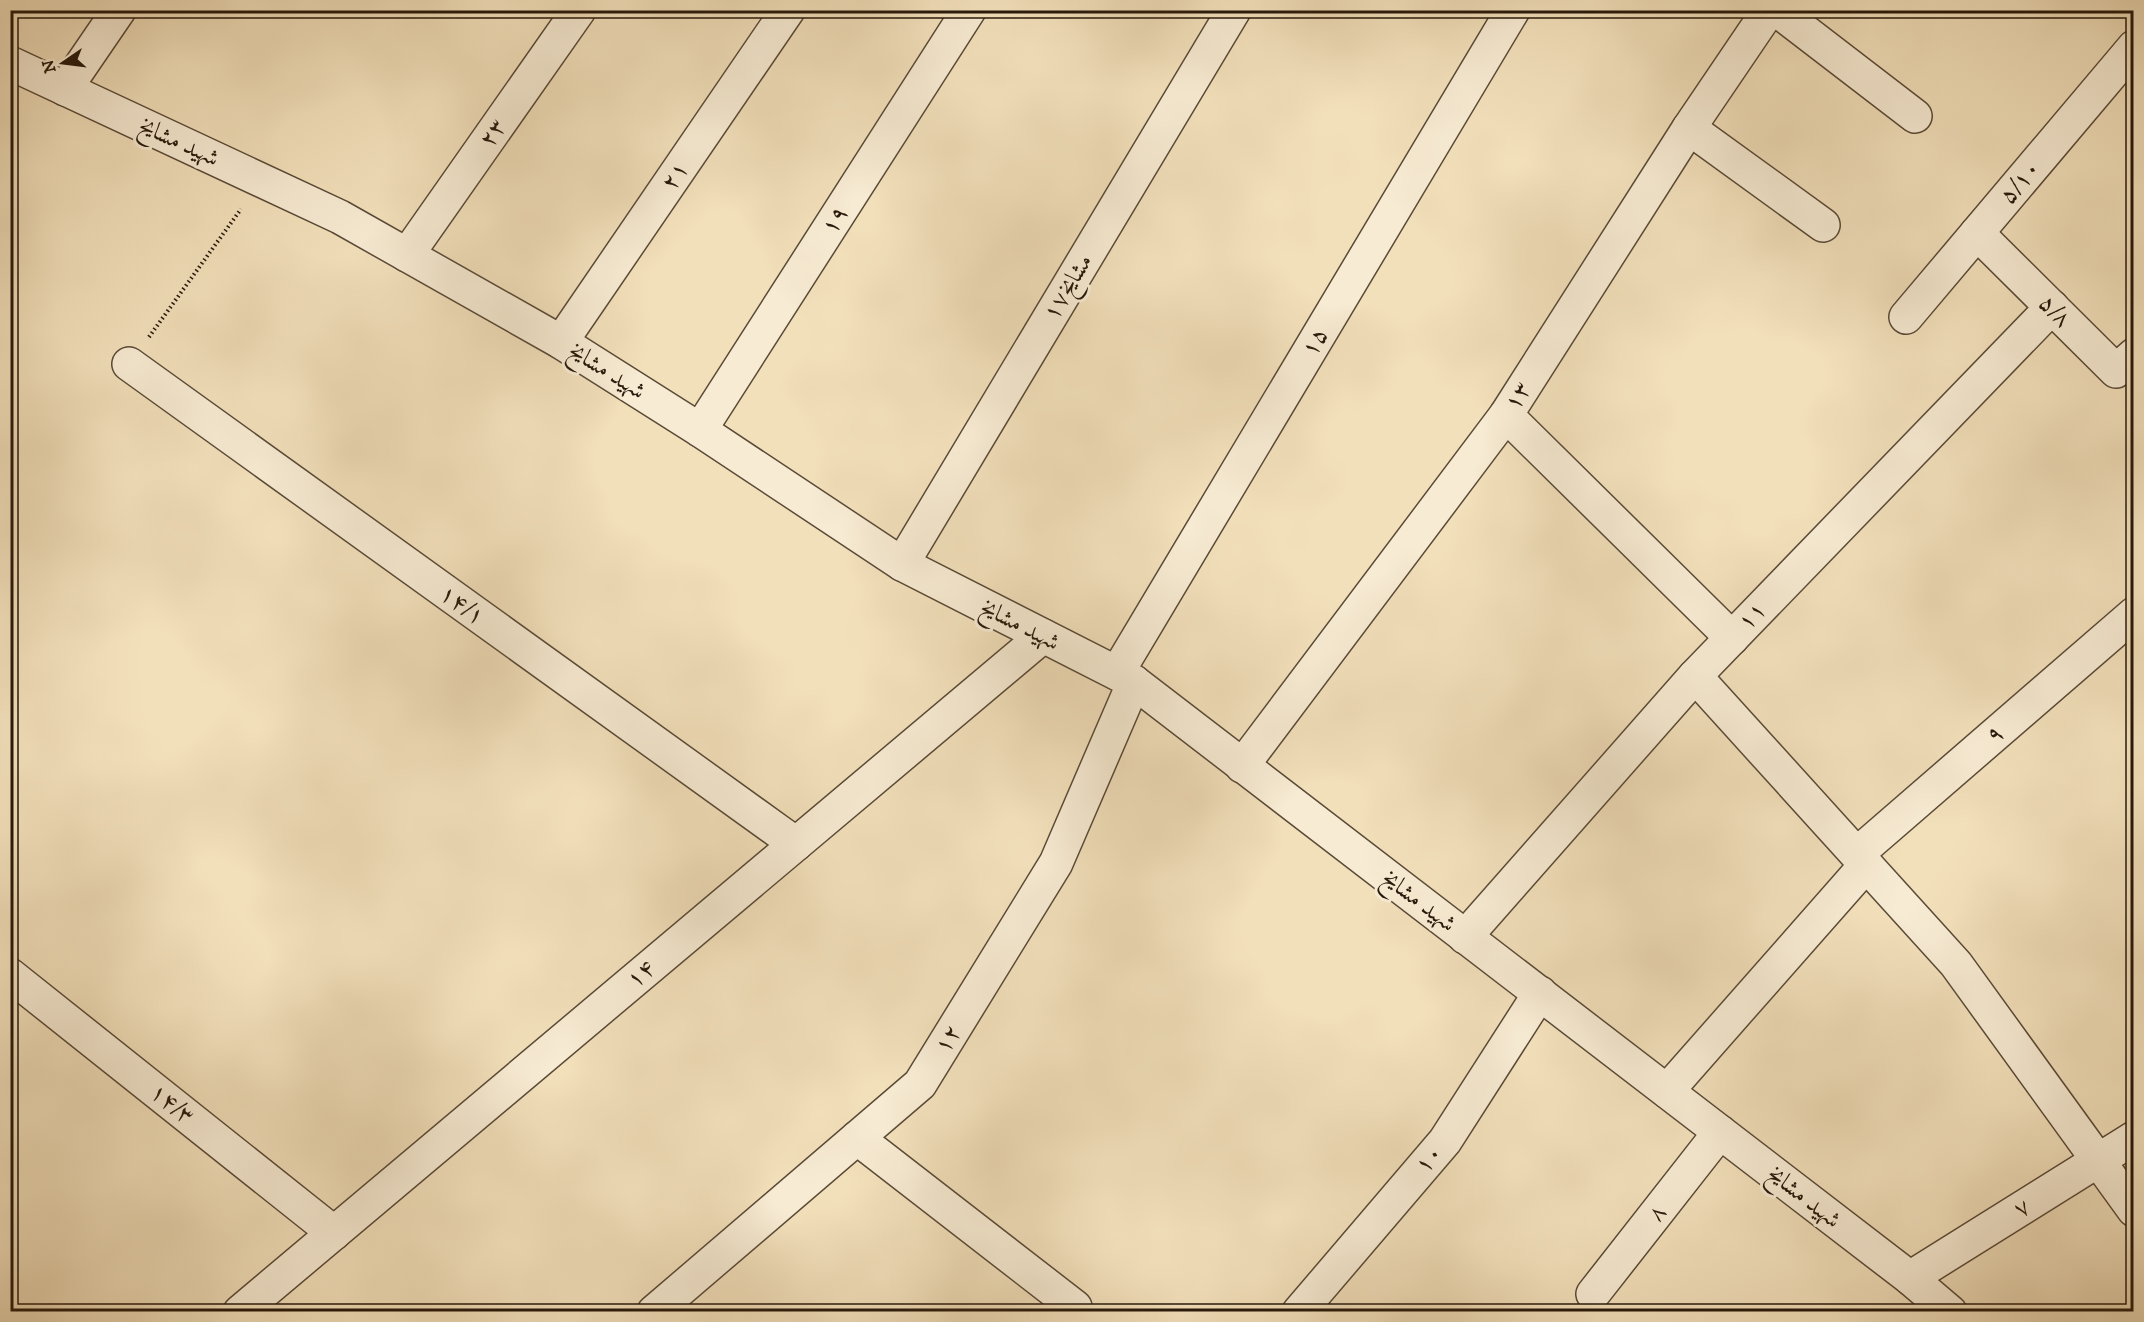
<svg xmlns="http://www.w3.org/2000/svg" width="2144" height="1322" viewBox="0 0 2144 1322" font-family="'IM FELL DW Pica',Amiri,serif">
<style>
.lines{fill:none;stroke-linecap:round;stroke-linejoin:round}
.minor-casing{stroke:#5a4a37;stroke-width:36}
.path{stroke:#27180b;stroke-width:4;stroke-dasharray:1.5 3;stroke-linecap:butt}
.minor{stroke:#f7ebd3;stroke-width:33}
.labels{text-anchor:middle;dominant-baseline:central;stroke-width:6;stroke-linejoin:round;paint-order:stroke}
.street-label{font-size:24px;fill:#27180b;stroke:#f7ebd3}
</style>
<rect width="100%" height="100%" fill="#f2e0bb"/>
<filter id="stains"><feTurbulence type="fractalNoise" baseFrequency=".00333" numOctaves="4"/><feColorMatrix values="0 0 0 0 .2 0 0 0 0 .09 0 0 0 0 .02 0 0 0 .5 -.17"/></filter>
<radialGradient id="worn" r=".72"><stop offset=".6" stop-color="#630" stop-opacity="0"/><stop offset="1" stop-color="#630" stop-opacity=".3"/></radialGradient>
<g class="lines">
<defs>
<g id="minor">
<path d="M1777,10L1915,116"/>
<path d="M10,63L340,217L561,342L700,430L902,564L1134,682L1910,1278L1950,1312"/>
<path d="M65,89L119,10"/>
<path d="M1689,128L1823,225"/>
<path d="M1977,233L2116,371L2134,355"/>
<path d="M407,255L579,10"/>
<path d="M1906,317L2134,47"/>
<path d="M561,342L788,10"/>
<path d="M129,364L796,844"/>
<path d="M1506,415L1732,638"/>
<path d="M700,430L969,10"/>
<path d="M902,564L1234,10"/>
<path d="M1117,673L1513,10"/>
<path d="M1695,676L1956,964L2134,1210"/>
<path d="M1242,766L1506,415L1689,128L1769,10"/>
<path d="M1857,854L2134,614"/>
<path d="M1465,937L1695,676L2052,307"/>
<path d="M10,975L334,1233"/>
<path d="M1667,1091L1866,865"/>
<path d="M857,1138L1075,1307"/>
<path d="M1910,1278L2134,1138"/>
<path d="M1593,1294L1720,1132"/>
<path d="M240,1312L1043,636"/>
<path d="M654,1312L920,1084L1056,863L1134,682"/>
<path d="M1299,1312L1445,1141L1540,993"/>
</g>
</defs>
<use href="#minor" class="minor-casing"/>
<path class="path" d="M149,337L241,209"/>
<use href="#minor" class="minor"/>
</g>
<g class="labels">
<g class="street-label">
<text transform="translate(493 133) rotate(-55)">۲۳</text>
<text transform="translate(179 142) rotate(25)">شهید مشایخ</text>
<text transform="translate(675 176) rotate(-56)">۲۱</text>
<text transform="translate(2020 182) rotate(-50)">۵/۱۰</text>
<text transform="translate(835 220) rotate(-57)">۱۹</text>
<text transform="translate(1068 287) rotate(-59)">۱۷مشایخ</text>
<text transform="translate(2055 311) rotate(45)">۵/۸</text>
<text transform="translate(1315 342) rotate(-59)">۱۵</text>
<text transform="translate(607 371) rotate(32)">شهید مشایخ</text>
<text transform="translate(1518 396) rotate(-57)">۱۳</text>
<text transform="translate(462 605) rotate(36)">۱۴/۱</text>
<text transform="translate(1752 616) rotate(-46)">۱۱</text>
<text transform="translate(1020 625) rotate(27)">شهید مشایخ</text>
<text transform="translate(1995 734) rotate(-41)">۹</text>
<text transform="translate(1419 901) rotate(37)">شهید مشایخ</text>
<text transform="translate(641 974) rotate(-40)">۱۴</text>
<text transform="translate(948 1039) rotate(-58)">۱۲</text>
<text transform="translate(172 1104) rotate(39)">۱۴/۳</text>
<text transform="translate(1429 1159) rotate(-50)">۱۰</text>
<text transform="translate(1804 1197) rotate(38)">شهید مشایخ</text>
<text transform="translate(2022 1208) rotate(-32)">۷</text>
<text transform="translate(1657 1213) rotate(-52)">۸</text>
</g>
</g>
<rect width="2144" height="1322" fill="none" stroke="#f2e0bb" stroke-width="36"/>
<rect x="12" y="12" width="2120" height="1298" fill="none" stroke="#27180b" stroke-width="3"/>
<rect x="18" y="18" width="2108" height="1286" fill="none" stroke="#27180b" stroke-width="1.5"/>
<g transform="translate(63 63) rotate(256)" stroke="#f7ebd3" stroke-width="4.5" paint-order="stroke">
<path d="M0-4.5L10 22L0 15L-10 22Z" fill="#27180b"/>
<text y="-9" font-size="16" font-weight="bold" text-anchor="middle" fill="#27180b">N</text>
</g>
<rect width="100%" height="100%" filter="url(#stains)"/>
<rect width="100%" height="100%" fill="url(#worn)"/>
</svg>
